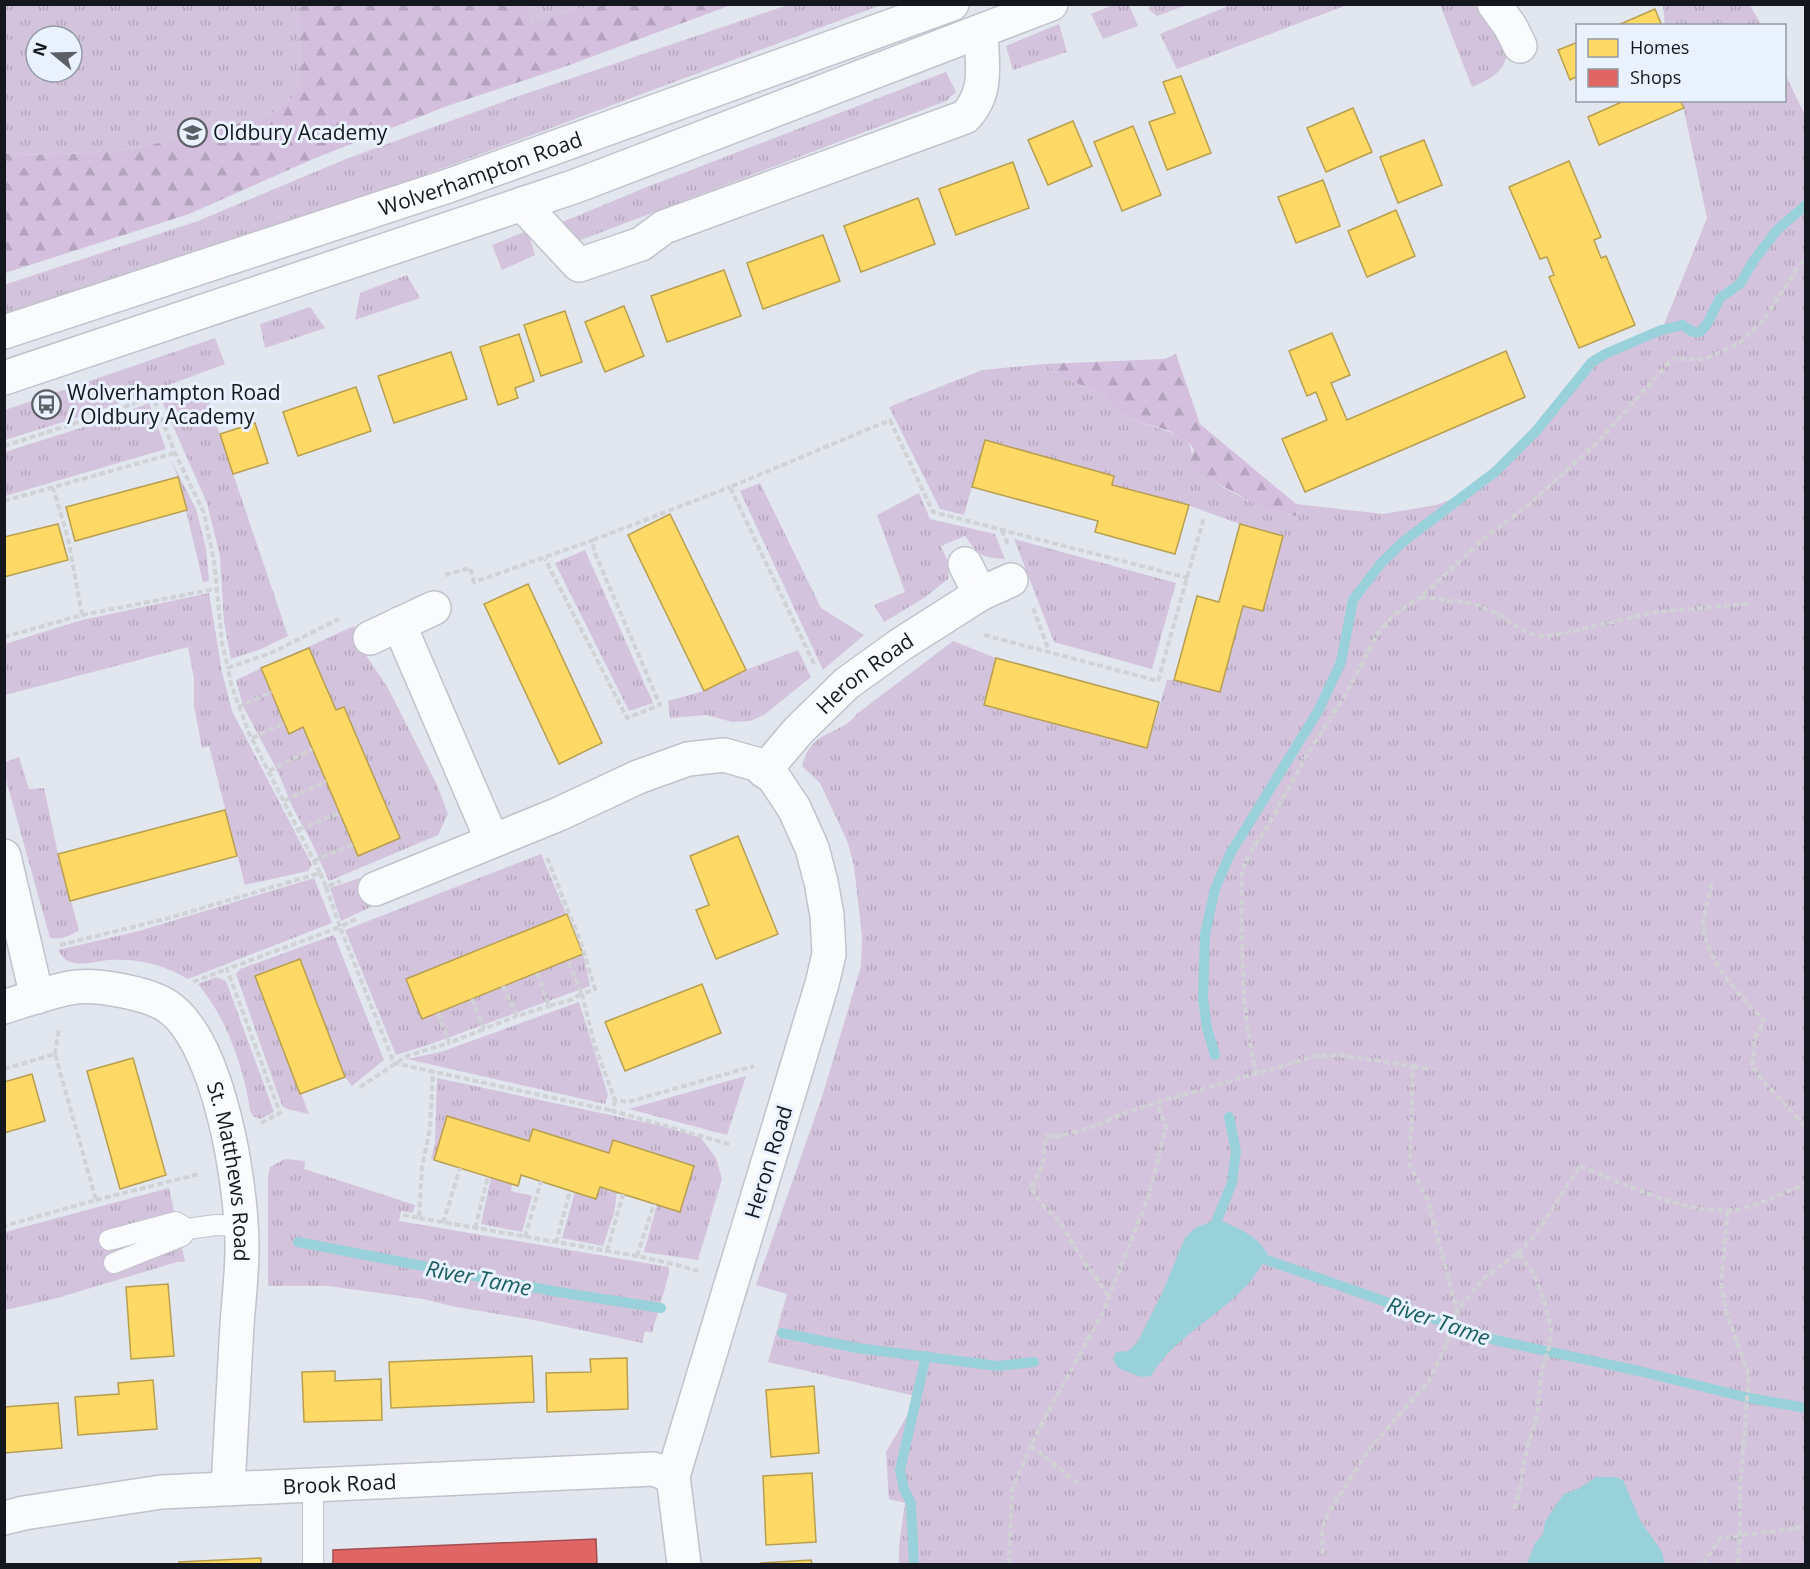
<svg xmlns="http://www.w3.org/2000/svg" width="1810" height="1569" viewBox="0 0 1810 1569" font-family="'Open Sans',sans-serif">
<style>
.grass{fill:url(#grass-tufts);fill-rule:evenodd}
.forest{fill:url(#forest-firs)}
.water{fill:#98d1d9}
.homes{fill:#ffd966;stroke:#b89f50;stroke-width:1.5}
.shops{fill:#e06666;stroke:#a34e50;stroke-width:1.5}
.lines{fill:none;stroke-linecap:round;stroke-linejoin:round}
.stream{stroke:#98d1d9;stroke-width:10}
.service-casing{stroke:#c0c3cb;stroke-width:22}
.minor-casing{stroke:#c0c3cb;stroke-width:36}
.trunk-casing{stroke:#c0c3cb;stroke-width:36}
.path{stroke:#d0d2d5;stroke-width:4;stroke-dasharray:6 3;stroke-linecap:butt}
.service{stroke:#fafbfd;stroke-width:20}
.minor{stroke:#fafbfd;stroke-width:33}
.trunk{stroke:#fafbfd;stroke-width:33}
.labels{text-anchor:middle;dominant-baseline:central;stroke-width:6;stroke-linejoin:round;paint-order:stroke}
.poi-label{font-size:21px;fill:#14171d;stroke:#eaf1ff;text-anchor:start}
.street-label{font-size:21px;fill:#14171d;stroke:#eaf1ff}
.water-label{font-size:22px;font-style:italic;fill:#1a5d63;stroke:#eaf1ff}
</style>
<defs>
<pattern id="grass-tufts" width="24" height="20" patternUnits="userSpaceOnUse" patternTransform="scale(1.5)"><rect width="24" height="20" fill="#d4c3dc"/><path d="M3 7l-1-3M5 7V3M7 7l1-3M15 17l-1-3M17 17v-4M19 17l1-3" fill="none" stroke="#b5a7bc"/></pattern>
<pattern id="forest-firs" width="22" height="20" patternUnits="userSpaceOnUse" patternTransform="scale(1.5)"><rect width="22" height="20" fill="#d4c0de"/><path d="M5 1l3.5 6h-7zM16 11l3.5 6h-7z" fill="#b5a4be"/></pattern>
</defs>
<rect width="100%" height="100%" fill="#e1e6ef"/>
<g class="grass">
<path d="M529,4L594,5L531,22Z"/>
<path d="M1233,4H1347V5L1177,69L1160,34Z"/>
<path d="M5,5H299L300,91L271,115L139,148L61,155L5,154ZM36,36H72V72H36Z"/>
<path d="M788,5H881L411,180L5,316L4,285L198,221L346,159L522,95Z"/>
<path d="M1113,5H1129L1138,26L1103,39L1091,14Z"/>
<path d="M1148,5H1187L1157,16L1150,11Z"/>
<path d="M1440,5H1475L1508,52C1503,73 1491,79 1472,87Z"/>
<path d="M1663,5H1750L1761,25H1665Z"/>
<path d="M1059,24L1067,52L1013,70L1006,46Z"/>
<path d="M946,72L956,92L946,101L573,243L560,223L647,187Z"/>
<path d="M1785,74L1806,117L1805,1564H899V1546L905,1503L889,1499L886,1452L910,1411L915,1396L768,1362L787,1294L756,1285L822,1097L861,966L862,937L854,866L848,843L820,783L802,766C810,738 821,738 843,726C849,723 854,717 858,713L953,641L996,658L984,705L1147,748L1167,680H1174L1220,692L1243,606L1263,611L1283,536L1240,524L1188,505L1112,485L1114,476L985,441L964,515L940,509L889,407L982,370L1044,364L1069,380L1103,394L1110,405L1130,419L1182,436L1189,442L1192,454L1189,462C1218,489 1254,505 1291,515L1296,504L1383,514L1436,505L1456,498L1485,481L1500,468L1527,437L1591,357L1663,327L1707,218L1682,101L1784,100Z"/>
<path d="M524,232L530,239L535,255L502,270L492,245Z"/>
<path d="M407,275L420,298L355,320L360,293Z"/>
<path d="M310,307L325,328L265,348L260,324Z"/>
<path d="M215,338L225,364L92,413L5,440V410Z"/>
<path d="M204,388L288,636L261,649L231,659L224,622L220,556L207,503L162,401Z"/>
<path d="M149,403L166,449L5,496V452L93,424Z"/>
<path d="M170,458L196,509L206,549L209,581L203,582L178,477Z"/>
<path d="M760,483L821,608L864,635L823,670L740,491Z"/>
<path d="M919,493L930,519L995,534L1005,559C980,557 980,556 965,536L941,546L949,564L948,579L924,598L884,622L874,605L905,592L877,515Z"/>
<path d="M1014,539L1176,583L1152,669L1054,642Z"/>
<path d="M585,550L653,703L629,711L555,563Z"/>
<path d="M209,593L222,672L232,711L312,865L308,871L245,885L209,746L202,748L194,706V679L188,647L5,695V644L82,620Z"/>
<path d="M354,626L367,657L388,688L437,785L448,814L438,835L329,881L312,843L293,808L278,772L243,706L236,680Z"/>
<path d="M798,650L811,677L764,715L750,721L732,722L707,715L670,718L668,701L704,691L746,670Z"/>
<path d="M19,757L29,789L44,788L58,854L79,930C70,936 61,940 50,938L5,776L6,762Z"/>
<path d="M541,854L583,954L590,986L428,1045L396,1055L345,930Z"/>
<path d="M363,877L373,906L341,921L330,888Z"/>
<path d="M314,878L332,923L188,979C163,964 137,958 108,960C98,961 85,965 75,963C66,962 62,957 58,950L139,931Z"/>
<path d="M334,935L384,1060L352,1086L345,1077L300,959L256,975L309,1114L287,1109L282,1106L236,974L240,969Z"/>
<path d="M216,977L226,981L274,1112L260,1119L253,1116L250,1110C243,1065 227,1019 198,984Z"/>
<path d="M579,1002L608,1095L605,1104L407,1059L441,1052Z"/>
<path d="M746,1076L727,1135L629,1109Z"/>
<path d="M437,1078L662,1126L701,1138L716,1158L722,1179L698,1260L644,1252L657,1205L693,1166L613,1140L609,1153L533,1129L529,1141L448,1116L434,1160L431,1159L435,1143Z"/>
<path d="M285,1159L305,1161L304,1169L415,1205L413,1213L401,1211L399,1221L669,1267V1274L652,1333L645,1331L642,1343L534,1320L456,1307L423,1299L328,1286H268V1176L270,1167Z"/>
<path d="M491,1178L512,1184L511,1191L532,1196L522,1232L481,1224Z"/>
<path d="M600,1187L617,1192L614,1213L603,1246L562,1238L575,1192L596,1199Z"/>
<path d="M169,1188L185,1262H177L54,1299L5,1310V1232Z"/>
</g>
<g class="forest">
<path d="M299,5H529L531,22L594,5H731L564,67L447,106L313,159L189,214L5,273V154L61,155L139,148L271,115L300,91Z"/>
<path d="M1176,354L1200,424L1296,504V516L1261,507L1204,476L1189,462L1194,450L1189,442L1170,431L1130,419L1110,405L1103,394L1069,380L1044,364L1164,359Z"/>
</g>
<g class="water">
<path d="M1218,1219C1236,1228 1256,1234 1267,1253C1248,1305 1179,1327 1151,1376L1141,1377L1118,1368L1113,1359L1116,1352L1128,1351L1137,1343L1163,1291L1185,1238L1195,1228Z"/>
<path d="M1596,1477H1615L1623,1480L1640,1520L1662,1552L1665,1564H1527L1535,1543L1543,1534L1545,1522L1558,1502L1564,1494L1578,1489Z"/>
</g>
<g class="homes">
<path d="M1655,9L1662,26H1616Z"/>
<path d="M1578,42V76L1570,80L1558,50Z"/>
<path d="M1181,76L1211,153L1167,170L1149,122L1175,113L1163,82Z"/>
<path d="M1626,100H1680L1684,108L1599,145L1588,117Z"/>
<path d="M1353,108L1372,152L1326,172L1307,128Z"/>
<path d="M1073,121L1092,166L1048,185L1028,140Z"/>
<path d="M1133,126L1161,195L1122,211L1094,142Z"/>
<path d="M1424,140L1442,185L1398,203L1380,157Z"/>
<path d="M1569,161L1601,237L1594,240L1601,258L1606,256L1635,325L1579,348L1549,277L1554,275L1547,257L1540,259L1509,187Z"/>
<path d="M1013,162L1029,208L956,235L939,189Z"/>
<path d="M1323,180L1340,226L1296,243L1278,197Z"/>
<path d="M918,198L935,244L861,272L844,226Z"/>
<path d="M1396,210L1415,256L1367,277L1348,231Z"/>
<path d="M823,235L840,281L763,309L747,263Z"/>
<path d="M724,270L741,316L667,342L651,296Z"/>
<path d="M624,306L644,356L605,372L585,322Z"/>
<path d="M565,311L582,362L541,376L524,325Z"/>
<path d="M1332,333L1350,375L1331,383L1347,420L1506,351L1525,397L1305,492L1282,439L1327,420L1316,392L1307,396L1289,351Z"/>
<path d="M519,334L534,381L515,388L518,398L498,405L480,347Z"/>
<path d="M451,352L467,399L394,423L378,376Z"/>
<path d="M356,387L371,431L298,456L283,412Z"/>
<path d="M255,423L268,463L233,474L220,434Z"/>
<path d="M985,440L1114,476L1112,485L1189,505L1175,554L1095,532L1098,521L972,487Z"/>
<path d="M178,477L187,510L75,541L66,507Z"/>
<path d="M670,514L746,670L704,691L628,535Z"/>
<path d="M58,524L68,560L4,577V537Z"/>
<path d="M1240,524L1283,536L1263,611L1243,606L1220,692L1174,680L1197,596L1219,602Z"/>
<path d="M528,584L602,743L559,764L484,604Z"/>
<path d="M309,648L336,710L344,707L400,838L358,856L303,727L289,734L261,668Z"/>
<path d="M996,658L1159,702L1147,748L984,705Z"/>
<path d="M225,810L237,856L70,901L58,854Z"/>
<path d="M738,836L778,934L716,959L696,910L709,905L690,856Z"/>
<path d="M567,914L583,954L422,1019L406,979Z"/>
<path d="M300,959L345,1077L300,1094L255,976Z"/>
<path d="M702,984L721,1033L625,1071L605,1022Z"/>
<path d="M133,1058L166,1175L120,1189L87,1071Z"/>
<path d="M32,1074L45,1121L4,1133V1082Z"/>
<path d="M447,1116L529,1141L533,1129L609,1153L613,1140L694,1166L680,1212L600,1187L596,1199L521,1175L518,1186L434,1160Z"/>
<path d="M168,1284L174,1356L131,1359L126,1287Z"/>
<path d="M532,1356L534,1402L391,1408L389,1362Z"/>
<path d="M627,1358L628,1409L547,1412L546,1373L591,1372L590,1359Z"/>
<path d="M335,1371V1381L381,1379L382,1420L304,1422L302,1372Z"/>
<path d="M153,1380L157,1429L78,1435L75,1397L119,1394L118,1383Z"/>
<path d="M814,1386L819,1453L771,1457L766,1390Z"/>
<path d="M58,1403L62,1448L4,1453V1407Z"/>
<path d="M812,1473L816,1542L766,1545L763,1476Z"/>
<path d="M261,1558V1564H179V1562Z"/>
<path d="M811,1560L812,1564H761V1563Z"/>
</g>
<path class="shops" d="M596,1539L597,1564H333V1550Z"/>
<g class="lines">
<g class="stream">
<path d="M1215,1055L1207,1028L1203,999L1205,934L1215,889L1230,854L1318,711L1341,662L1353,600L1382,562L1404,541L1495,472L1536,431L1592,362L1605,354L1661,330L1682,325L1693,332H1700L1707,324L1720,298L1740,284L1754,260L1778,229L1806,205"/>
<path d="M1212,1232L1232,1183L1236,1151L1229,1117"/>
<path d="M298,1242L558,1292L661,1308"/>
<path d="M1251,1262L1264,1259L1495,1340L1639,1371L1749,1398L1806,1408"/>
<path d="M782,1333L857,1348L998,1366L1034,1362"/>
<path d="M914,1564L911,1503L904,1489L900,1470L926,1356"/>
</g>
<defs>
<g id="service">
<path d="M187,1229L216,1225L240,1226"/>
<path d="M109,1240L176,1222L187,1229L182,1236L114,1263"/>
<path d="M313,1485V1564"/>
</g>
<g id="minor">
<path d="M1494,4L1510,26L1520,46"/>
<path d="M522,204L579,265L641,244L664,227L965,117C989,92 982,64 981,31"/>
<path d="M965,564L980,594"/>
<path d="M399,624L492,840"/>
<path d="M370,638L434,608"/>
<path id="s1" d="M764,771L799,730L846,684L900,645L980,594L1011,580"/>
<path d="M4,856L37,997"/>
<path d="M375,889L559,814L638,777L688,759L724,755L756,764L774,778L794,808L812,848L821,882L827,915L829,954L822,984L673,1476L684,1564"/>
<path id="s2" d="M4,1007C26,1000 48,992 70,988C94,983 147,993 167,1006C220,1041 242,1187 242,1247C242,1273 239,1299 237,1324C234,1379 231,1433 228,1487"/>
<path id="s3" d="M4,1518L24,1513L161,1492L653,1469L673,1476"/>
</g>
<g id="trunk">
<path id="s4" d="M4,332L448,186L952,4"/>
<path d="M4,378L576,186L1051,4"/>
</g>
</defs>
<use href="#service" class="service-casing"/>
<use href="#minor" class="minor-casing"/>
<use href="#trunk" class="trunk-casing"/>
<g class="path">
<path d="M4,446L116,410L153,396L175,453L204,513L214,561L222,643L228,668"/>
<path d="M4,501L175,453"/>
<path d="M1002,530L1008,545"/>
<path d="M593,540L730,487"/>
<path d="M445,575L470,568L474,582L593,540L594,551L660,705L627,718L545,559"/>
<path d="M1748,604L1656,612L1556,635L1536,636L1517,627L1504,617L1475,604L1421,597L1486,537L1527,506L1595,445L1672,359H1705L1738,344L1762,322L1805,257"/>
<path d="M1033,608L1049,651"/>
<path d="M82,615L215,589"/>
<path d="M984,635L1158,681L1204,517"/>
<path d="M4,637L82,615L68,538L53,488"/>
<path d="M814,664L730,487L890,420L933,512L1188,578"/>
<path d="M238,707L272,692"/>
<path d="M252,738L285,723"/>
<path d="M269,771L312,749"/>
<path d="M284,801L326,781"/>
<path d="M299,829L340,813"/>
<path d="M547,858L581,943L595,989L582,994L595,1046L615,1100L628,1102L754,1066"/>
<path d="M314,861L353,844"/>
<path d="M320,873L249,733L231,684L228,668L271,653L339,619"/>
<path d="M1712,884C1709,898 1702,915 1704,929C1708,965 1741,995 1764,1021L1755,1038L1752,1066L1764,1082L1806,1127"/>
<path d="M326,887L340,927L358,918"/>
<path d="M60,945L169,918L320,873L326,887L341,881"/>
<path d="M537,973L549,1006L570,1000L582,994L568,961"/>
<path d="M193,982L227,969"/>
<path d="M503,986L517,1016L549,1006"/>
<path d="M472,999L484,1029L517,1016"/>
<path d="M438,1013L449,1043L484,1029"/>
<path d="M55,1054L59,1028"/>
<path d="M1413,1066L1429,1069"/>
<path d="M4,1069L55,1054L96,1200L4,1226"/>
<path d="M1256,1075L1247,1025L1244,996L1241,923L1242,872L1251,851L1269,824L1308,753L1344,697L1378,633L1395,614L1421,597"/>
<path d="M360,1087L407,1056L449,1043"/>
<path d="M615,1100L613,1111L732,1145"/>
<path d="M261,1123L280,1113L227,969L340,927L394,1063L613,1111"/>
<path d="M1032,1181V1189L1043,1163L1046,1136H1059L1090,1128L1132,1110L1316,1056L1339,1055L1413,1066L1410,1165L1428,1201L1457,1311L1485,1277L1518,1253L1534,1274L1545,1303L1551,1329L1549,1347L1542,1370L1537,1414L1524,1461L1521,1484L1514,1510"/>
<path d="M1032,1189L1042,1204L1058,1220L1085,1263L1109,1296"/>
<path d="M96,1200L199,1174"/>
<path d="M1728,1211L1721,1282L1726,1311L1749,1375L1740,1489V1534L1738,1564"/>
<path d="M403,1215L419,1218L422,1168L430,1128L433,1070"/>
<path d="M419,1218L637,1256L677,1265L698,1271"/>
<path d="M443,1223L460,1168"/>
<path d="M475,1228L488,1177"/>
<path d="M525,1237L541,1181"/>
<path d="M556,1243L570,1191"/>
<path d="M607,1251L623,1194"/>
<path d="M1518,1253L1536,1234L1580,1166C1626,1184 1691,1218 1740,1209C1763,1204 1784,1192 1806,1184"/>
<path d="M637,1256L654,1204"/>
<path d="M1078,1483L1031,1446L1042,1423L1103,1312L1149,1195L1166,1127L1157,1103"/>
<path d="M1323,1554L1322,1528L1329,1512L1370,1448L1429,1381L1445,1347L1457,1311"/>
<path d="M1009,1564L1012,1490L1031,1446"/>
<path d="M1703,1564L1720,1538L1806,1527"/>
</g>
<use href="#service" class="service"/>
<use href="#minor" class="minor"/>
<use href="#trunk" class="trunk"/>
</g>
<defs>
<symbol id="school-ring" viewBox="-11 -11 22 22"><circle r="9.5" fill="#eaf1ff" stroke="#5c5f66" stroke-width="1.5"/><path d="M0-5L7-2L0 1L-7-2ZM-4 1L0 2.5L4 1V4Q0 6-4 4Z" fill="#5c5f66"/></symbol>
<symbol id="bus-ring" viewBox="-11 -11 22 22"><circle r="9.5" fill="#eaf1ff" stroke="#5c5f66" stroke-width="1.5"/><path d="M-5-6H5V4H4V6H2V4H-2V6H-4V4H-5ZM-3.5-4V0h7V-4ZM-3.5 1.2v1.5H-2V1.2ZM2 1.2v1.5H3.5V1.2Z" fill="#5c5f66"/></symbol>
</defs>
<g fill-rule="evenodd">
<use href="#school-ring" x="176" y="116" width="33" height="33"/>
<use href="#bus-ring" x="30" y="388" width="33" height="33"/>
</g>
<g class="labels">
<g class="poi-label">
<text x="213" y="132">Oldbury Academy</text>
<text x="67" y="392">Wolverhampton Road<tspan x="67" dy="24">/ Oldbury Academy</tspan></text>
</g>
<g class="street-label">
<text stroke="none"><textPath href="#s4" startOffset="502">Wolverhampton Road</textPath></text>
<text stroke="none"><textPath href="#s1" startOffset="141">Heron Road</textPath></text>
<text transform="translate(768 1162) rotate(-73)">Heron Road</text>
<text stroke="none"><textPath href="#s2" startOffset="351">St. Matthews Road</textPath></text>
<text stroke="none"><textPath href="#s3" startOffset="338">Brook Road</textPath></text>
</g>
<g class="water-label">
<text transform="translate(479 1277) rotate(11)">River Tame</text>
<text transform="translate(1439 1320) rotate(19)">River Tame</text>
</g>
</g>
<rect width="1810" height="1569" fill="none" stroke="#14171d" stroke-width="12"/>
<rect x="1576" y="24" width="210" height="78" fill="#eaf1ff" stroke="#949aa5" stroke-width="1.5"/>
<rect x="1588" y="39" width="30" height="18" fill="#ffd966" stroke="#949aa5" stroke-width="1.5"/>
<text x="1630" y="54" font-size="18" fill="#14171d">Homes</text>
<rect x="1588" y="69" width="30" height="18" fill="#e06666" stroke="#949aa5" stroke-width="1.5"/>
<text x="1630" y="84" font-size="18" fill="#14171d">Shops</text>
<g transform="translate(54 54) rotate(289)"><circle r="28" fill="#eaf1ff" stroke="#949aa5" stroke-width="1.5"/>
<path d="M0-4.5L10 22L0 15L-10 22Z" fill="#5c5f66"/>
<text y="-9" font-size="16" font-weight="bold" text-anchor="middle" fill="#14171d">N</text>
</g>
</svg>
